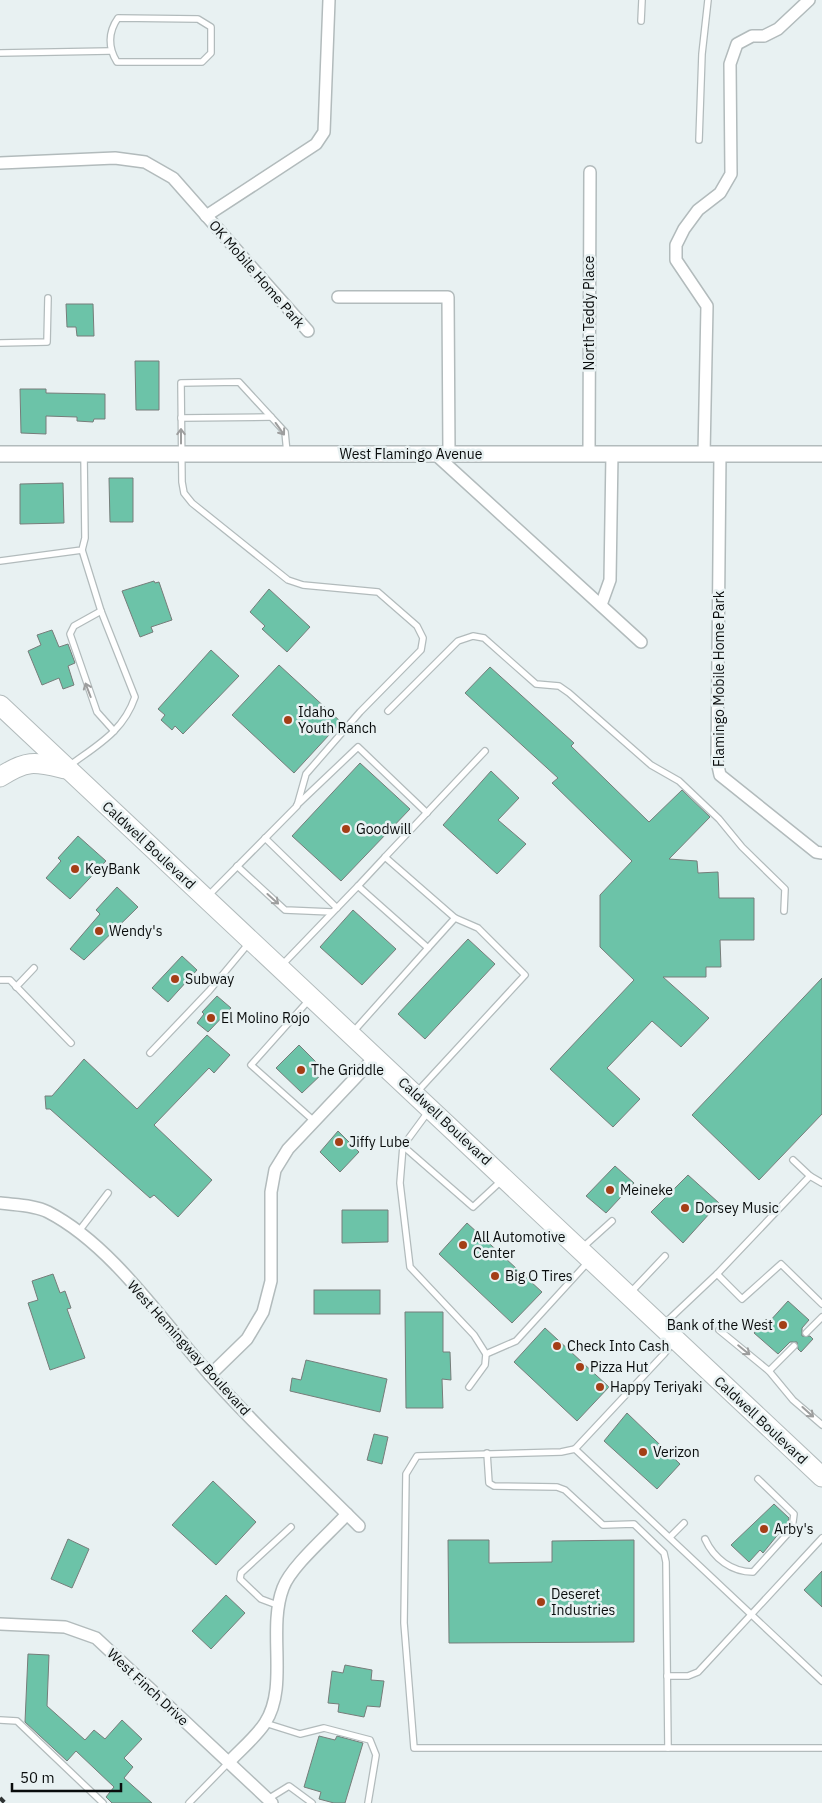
<svg xmlns="http://www.w3.org/2000/svg" width="822" height="1803" viewBox="0 0 822 1803" font-family="'IBM Plex Sans',sans-serif">
<style>
.building{fill:#6cc3a8;stroke:#767d7a}
.lines{fill:none;stroke-linecap:round;stroke-linejoin:round}
.service-casing{stroke:#b2bbbc;stroke-width:8}
.minor-casing{stroke:#b2bbbc;stroke-width:14}
.tertiary-casing{stroke:#b2bbbc;stroke-width:18}
.primary-casing{stroke:#b2bbbc;stroke-width:21}
.service{stroke:#fff;stroke-width:5.5}
.minor{stroke:#fff;stroke-width:11}
.tertiary{stroke:#fff;stroke-width:15}
.primary{stroke:#fff;stroke-width:19}
.rail{stroke:#2f3333;stroke-width:4;stroke-dasharray:6 6;stroke-linecap:butt}
.oneway{stroke:#9d9e9e}
.poi-dot{fill:#a43e16;stroke:#e8f1f2;stroke-width:2}
.labels{text-anchor:middle;dominant-baseline:central;stroke-width:5;stroke-linejoin:round;paint-order:stroke}
.street-label{font-size:14px;fill:#090c0c;stroke:#e8f1f2}
.poi-label{font-size:14px;fill:#090c0c;stroke:#e8f1f2;text-anchor:start}
</style>
<rect width="100%" height="100%" fill="#e8f1f2"/>
<g class="building">
<path d="M66,304H93L94,336H77L76,327H67Z"/>
<path d="M135,361H159V410H136Z"/>
<path d="M20,389H46V393L105,394V419H94L93,422L77,421V417L46,416V434L21,433Z"/>
<path d="M109,478H133V522H110Z"/>
<path d="M63,483L64,523L20,524V484Z"/>
<path d="M154,581L155,583L159,582L172,620L151,627L153,632L140,637L122,591Z"/>
<path d="M269,589L310,627L287,652L262,629L265,626L250,612Z"/>
<path d="M52,630L59,647L68,644L75,663L68,666L74,685L63,689L59,678L42,685L28,651L41,645L37,635Z"/>
<path d="M211,650L239,676L183,734L175,726L172,730L161,720L165,715L158,709Z"/>
<path d="M279,665L341,722L294,773L232,715Z"/>
<path d="M490,667L574,743L571,746L649,822L682,790L710,817L669,859L697,861L698,873L718,872L719,898H754V940H720L721,967H706V977H663L709,1018L681,1047L652,1021L607,1068L640,1099L613,1127L550,1069L634,980L600,947V895L632,861L552,783L558,778L465,693Z"/>
<path d="M360,763L410,809L341,881L292,836Z"/>
<path d="M491,771L519,798L498,820L526,844L497,874L443,825Z"/>
<path d="M78,836L106,861L70,899L46,878L61,861L58,858Z"/>
<path d="M117,887L138,907L84,960L70,949L100,914L96,910Z"/>
<path d="M353,910L396,949L362,985L320,947Z"/>
<path d="M468,939L495,964L425,1039L398,1014Z"/>
<path d="M182,956L197,970L168,1002L152,988Z"/>
<path d="M822,978V1114L759,1180L692,1115Z"/>
<path d="M217,996L231,1008L208,1032L197,1023L204,1014L202,1012Z"/>
<path d="M207,1035L230,1055L214,1073L209,1068L154,1125L212,1180L178,1217L154,1195L150,1198L50,1109H46L45,1096H52L84,1059L137,1109Z"/>
<path d="M299,1045L325,1071L302,1093L276,1068Z"/>
<path d="M338,1131L359,1152L340,1172L320,1152Z"/>
<path d="M615,1166L634,1183L606,1213L586,1196Z"/>
<path d="M688,1175L719,1203L683,1243L651,1212Z"/>
<path d="M342,1210H388V1242L342,1243Z"/>
<path d="M467,1223L542,1292L512,1323L439,1254Z"/>
<path d="M53,1274L60,1293L65,1291L71,1308L67,1309L85,1358L50,1370L28,1303L38,1300L32,1281Z"/>
<rect x="314" y="1290" width="66" height="24"/>
<path d="M788,1301L809,1320L802,1328V1336H810L813,1339L801,1352L798,1349L797,1342H790L778,1354L754,1333L766,1319L769,1322Z"/>
<path d="M405,1312H443V1352H450L451,1380L442,1379L443,1408H406Z"/>
<path d="M545,1328L609,1387L577,1421L514,1362Z"/>
<path d="M306,1360L387,1379L380,1412L290,1391L292,1378L301,1380Z"/>
<path d="M627,1413L680,1464L657,1489L604,1441Z"/>
<path d="M374,1434L388,1437L382,1464L367,1460Z"/>
<path d="M213,1481L256,1522L216,1565L172,1525Z"/>
<path d="M774,1504L789,1518L788,1522L763,1553L760,1550L749,1562L731,1545Z"/>
<path d="M68,1539L89,1549L72,1588L51,1579Z"/>
<path d="M448,1540H489V1563L552,1562V1541L634,1540V1642L449,1643Z"/>
<path d="M822,1571V1607L804,1590Z"/>
<path d="M226,1595L245,1613L211,1649L192,1631Z"/>
<path d="M28,1654L49,1655L47,1706L85,1740L94,1730L105,1739L122,1720L142,1739L124,1758L133,1767L124,1778L152,1803H112L106,1797L114,1787L76,1751L67,1761L25,1722Z"/>
<path d="M345,1665L372,1670L371,1680L384,1681L380,1707L367,1706L364,1717L338,1712L339,1704L328,1703L332,1671L343,1673Z"/>
<path d="M319,1736L335,1740L337,1736L363,1743L345,1803H334L319,1799L321,1792L304,1787Z"/>
</g>
<g class="lines">
<defs>
<g id="service">
<path d="M118,18L198,19L211,27V53L202,62H117C108,48 108,32 118,18Z"/>
<path d="M641,21L642,0"/>
<path d="M0,53L110,51"/>
<path d="M699,140L702,54L708,0"/>
<path d="M0,343L47,342L48,298"/>
<path d="M181,418L271,417"/>
<path d="M0,561L82,550L85,538L84,455"/>
<path d="M101,611L74,626L70,634L97,712L114,731"/>
<path d="M388,711L458,641L473,636L484,638L536,684L559,686L569,693L651,765L679,781L719,819L742,847L785,889L784,911"/>
<path d="M69,766C97,745 123,732 135,697L101,611L82,550"/>
<path d="M297,805L358,747L427,813"/>
<path d="M265,838L337,908"/>
<path d="M237,866L285,910L332,912"/>
<path d="M358,886L385,857"/>
<path d="M208,896L297,806L306,774L360,712L421,650L423,638L417,626L378,592L303,585L288,580L192,503L184,493L182,482L181,383L239,382L285,432L287,453"/>
<path d="M428,948L455,918"/>
<path d="M282,965L358,886L428,948L353,1032"/>
<path d="M0,980H10L71,1043"/>
<path d="M16,987L34,968"/>
<path d="M309,1000L251,1065L314,1121"/>
<path d="M150,1053L209,991L249,943"/>
<path d="M417,1092L525,975L478,928L455,918L385,857L485,751"/>
<path d="M428,1112L403,1146L400,1183L410,1267L474,1335L486,1354L485,1365L469,1387"/>
<path d="M403,1146L473,1207L501,1181"/>
<path d="M793,1160L810,1176L822,1183"/>
<path d="M79,1231L108,1193"/>
<path d="M582,1248L612,1221"/>
<path d="M717,1274L742,1299L781,1264L822,1304"/>
<path d="M630,1293L665,1256"/>
<path d="M663,1325L717,1274L810,1176"/>
<path d="M719,1330L769,1371L793,1400L822,1425"/>
<path d="M806,1333L822,1317"/>
<path d="M486,1354L516,1341L589,1261"/>
<path d="M769,1371L794,1346"/>
<path d="M575,1449L664,1354L674,1341"/>
<path d="M487,1453L489,1483L494,1486L557,1487L565,1490L603,1525L634,1524L664,1553L666,1562L668,1748"/>
<path d="M670,1537L684,1523"/>
<path d="M705,1539C714,1559 732,1572 753,1572L792,1529L794,1514L758,1479"/>
<path d="M277,1605L261,1599L240,1579L241,1573L291,1527"/>
<path d="M667,1676H688L698,1672L822,1538"/>
<path d="M822,1681L575,1449L561,1452L417,1456L406,1474L404,1623L414,1748H822"/>
<path d="M0,1720L17,1721L103,1803"/>
<path d="M265,1723L300,1734L324,1728L370,1740L376,1755L368,1803"/>
<path d="M268,1799L289,1786L312,1803"/>
<path d="M189,1803L229,1762"/>
</g>
<g id="minor">
<path d="M0,163L115,158L145,162L173,178L308,331"/>
<path d="M206,216L316,144L324,132L329,0"/>
<path d="M338,297H448L449,454"/>
<path d="M435,454L641,642"/>
<path d="M589,454L590,172"/>
<path d="M704,454L707,306L676,260V245L684,229L698,210L720,193L731,174L730,64L737,44L752,36H764L778,29L809,0"/>
<path d="M720,454L717,761L720,775L816,852L822,853"/>
<path d="M601,605L610,580L612,454"/>
<path d="M0,1203C15,1205 35,1205 48,1212C112,1245 162,1321 210,1375C257,1428 309,1476 359,1526"/>
<path d="M210,1375L247,1339L263,1312L271,1281V1192L275,1170L288,1149L376,1056"/>
<path d="M0,1624L65,1627L96,1638L272,1803"/>
<path d="M229,1762C240,1750 256,1737 265,1723C289,1686 267,1630 283,1588C291,1566 330,1533 347,1514"/>
</g>
<path id="tertiary" d="M0,454H822"/>
<g id="primary">
<path d="M0,705L822,1477"/>
<path d="M0,777C28,759 35,762 66,769"/>
</g>
</defs>
<use href="#service" class="service-casing"/>
<use href="#minor" class="minor-casing"/>
<use href="#tertiary" class="tertiary-casing"/>
<use href="#primary" class="primary-casing"/>
<use href="#service" class="service"/>
<use href="#minor" class="minor"/>
<use href="#tertiary" class="tertiary"/>
<use href="#primary" class="primary"/>
<path class="rail" d="M0,1798L5,1803"/>
</g>
<defs><path id="oneway-shaft" d="M-6 0H5M1.5-3L5.5 0L1.5 3" fill="none" stroke-width="1.6" stroke-linecap="round" stroke-linejoin="round" transform="scale(1.25)"/></defs>
<g class="oneway">
<use href="#oneway-shaft" transform="translate(280 429) rotate(54)"/>
<use href="#oneway-shaft" transform="translate(181 436) rotate(-90)"/>
<use href="#oneway-shaft" transform="translate(88 690) rotate(-111)"/>
<use href="#oneway-shaft" transform="translate(273 899) rotate(42)"/>
<use href="#oneway-shaft" transform="translate(744 1350) rotate(39)"/>
<use href="#oneway-shaft" transform="translate(808 1412) rotate(42)"/>
</g>
<g class="poi-dot">
<circle cx="288" cy="720" r="5"/>
<circle cx="346" cy="829" r="5"/>
<circle cx="75" cy="869" r="5"/>
<circle cx="99" cy="931" r="5"/>
<circle cx="175" cy="979" r="5"/>
<circle cx="211" cy="1018" r="5"/>
<circle cx="301" cy="1070" r="5"/>
<circle cx="339" cy="1142" r="5"/>
<circle cx="610" cy="1190" r="5"/>
<circle cx="685" cy="1208" r="5"/>
<circle cx="463" cy="1245" r="5"/>
<circle cx="495" cy="1276" r="5"/>
<circle cx="783" cy="1325" r="5"/>
<circle cx="557" cy="1346" r="5"/>
<circle cx="580" cy="1367" r="5"/>
<circle cx="600" cy="1387" r="5"/>
<circle cx="643" cy="1452" r="5"/>
<circle cx="764" cy="1529" r="5"/>
<circle cx="541" cy="1602" r="5"/>
</g>
<g class="labels">
<g class="street-label">
<text transform="translate(257 274) rotate(49)">OK Mobile Home Park</text>
<text transform="translate(589 313) rotate(-90)">North Teddy Place</text>
<text x="411" y="454">West Flamingo Avenue</text>
<text transform="translate(719 679) rotate(-90)">Flamingo Mobile Home Park</text>
<text transform="translate(149 845) rotate(43)">Caldwell Boulevard</text>
<text transform="translate(445 1121) rotate(43)">Caldwell Boulevard</text>
<text transform="translate(189 1348) rotate(48)">West Hemingway Boulevard</text>
<text transform="translate(761 1420) rotate(43)">Caldwell Boulevard</text>
<text transform="translate(148 1687) rotate(43)">West Finch Drive</text>
</g>
<g class="poi-label">
<text x="298" y="712">Idaho<tspan x="298" dy="16">Youth Ranch</tspan></text>
<text x="356" y="829">Goodwill</text>
<text x="85" y="869">KeyBank</text>
<text x="109" y="931">Wendy's</text>
<text x="185" y="979">Subway</text>
<text x="221" y="1018">El Molino Rojo</text>
<text x="311" y="1070">The Griddle</text>
<text x="349" y="1142">Jiffy Lube</text>
<text x="620" y="1190">Meineke</text>
<text x="695" y="1208">Dorsey Music</text>
<text x="473" y="1237">All Automotive<tspan x="473" dy="16">Center</tspan></text>
<text x="505" y="1276">Big O Tires</text>
<text x="773" y="1325" text-anchor="end">Bank of the West</text>
<text x="567" y="1346">Check Into Cash</text>
<text x="590" y="1367">Pizza Hut</text>
<text x="610" y="1387">Happy Teriyaki</text>
<text x="653" y="1452">Verizon</text>
<text x="774" y="1529">Arby's</text>
<text x="551" y="1594">Deseret<tspan x="551" dy="16">Industries</tspan></text>
</g>
</g>
<path d="M12 1783v8h109v-8" fill="none" stroke="#090c0c" stroke-width="2.5"/>
<text x="20" y="1783" font-size="15" fill="#090c0c" stroke="#e8f1f2" stroke-width="4" paint-order="stroke">50 m</text>
</svg>
